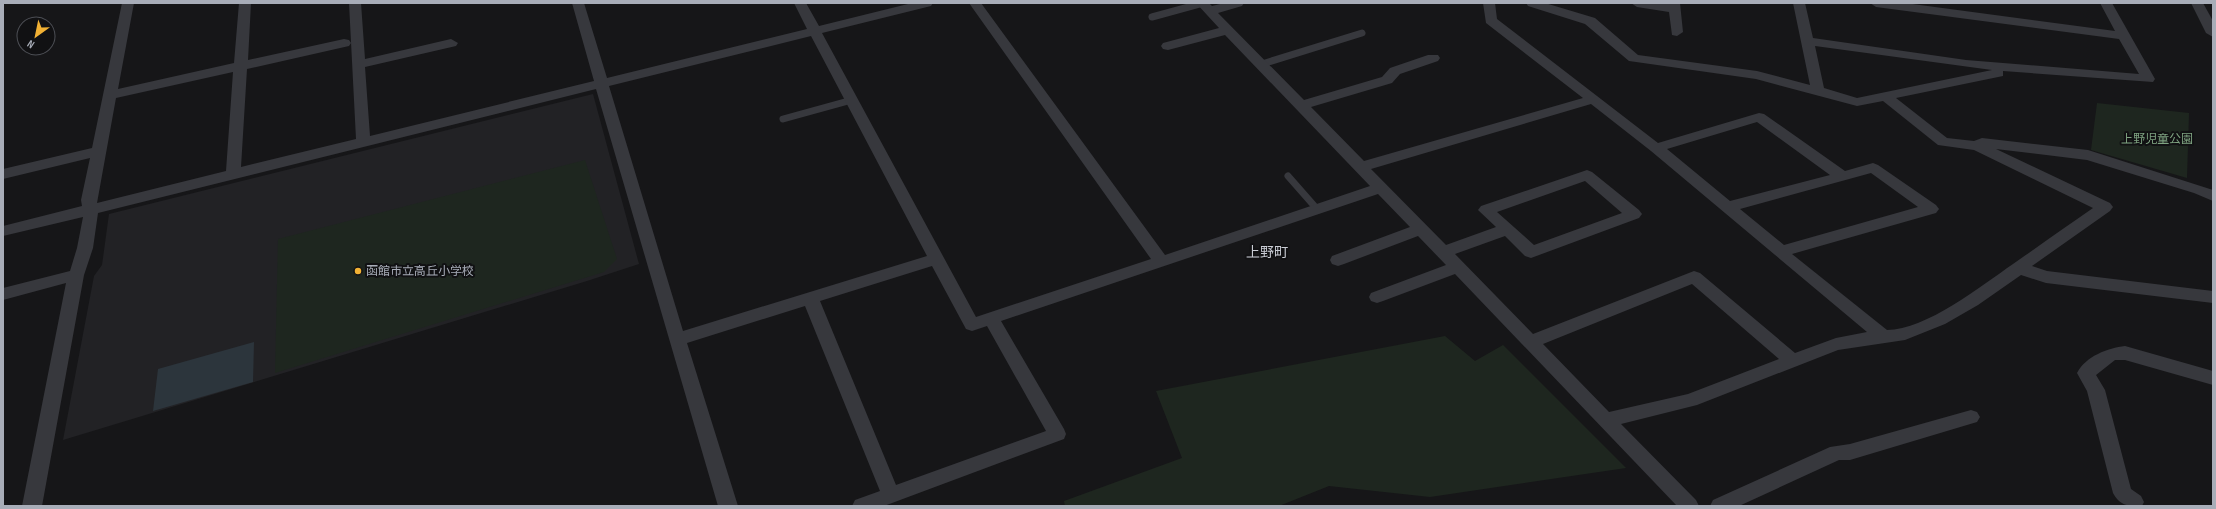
<svg xmlns="http://www.w3.org/2000/svg" width="2216" height="509" viewBox="0 0 2216 509" font-family="'Sofia Sans Condensed','Noto Sans JP',sans-serif">
<style>
.built{fill:#222225}
.green{fill:#1e261f}
.water{fill:#2c353c}
.lines{fill:none;stroke-linecap:round;stroke-linejoin:round}
.lane{stroke:#37383d;stroke-width:7}
.street{fill:#37383d;fill-rule:evenodd}
.poi-dot{fill:#f2b134;stroke:#111113;stroke-width:1.5}
.labels{text-anchor:middle;dominant-baseline:central;stroke-width:4;stroke-linejoin:round;paint-order:stroke}
.park-label{font-size:12px;fill:#7fa381;stroke:#111113}
.poi-label{font-size:12px;fill:#a8adb8;stroke:#111113;text-anchor:start}
.quarter-label{font-size:14px;fill:#c9ccd4;stroke:#111113}
</style>
<rect width="100%" height="100%" fill="#161618"/>
<path class="built" d="M593,94L639,264L587,281L63,440L94,276L102,265L109,214Z"/>
<g class="green">
<path d="M2097,103L2189,113L2187,178L2091,150Z"/>
<path d="M585,160L617,259L604,272L275,373L278,239Z"/>
<path d="M1445,336L1475,361L1503,345L1626,468L1430,497L1329,486L1279,506H1065L1064,501L1182,458L1156,391Z"/>
</g>
<path class="water" d="M254,342L253,382L153,411L158,369Z"/>
<g class="lines">
<g class="lane">
<path d="M1152,17L1203,3"/>
<path d="M1262,64L1362,33"/>
<path d="M783,119L852,100"/>
<path d="M1288,176L1317,209"/>
</g>
<g class="street">
<path d="M122,3H134L118,89L234,63L239,3H251L248,60L344,39L349,40L351,43L349,46L247,69L241,167L356,139L349,3H361L365,59L451,39L458,43L456,46L365,67L370,136L594,81L572,3H584L607,78L807,29L794,3H806L819,26L912,3H933L931,6L822,33L976,317L1151,259L969,3H981L1165,255L1370,186L1225,35L1168,50L1163,49L1161,46L1163,43L1219,28L1196,3H1209L1212,6L1224,3H1244L1242,6L1218,13L1304,100L1382,77L1390,68L1428,55H1438L1440,58L1438,61L1400,74L1392,83L1311,107L1364,161L1583,98L1486,23L1483,3H1495L1497,19L1658,143L1759,113L1764,114L1845,171L1873,163L1878,165L1936,205L1939,209L1936,213L1792,254L1887,330C1926,330 1981,286 2013,264C2040,245 2067,226 2093,208L1974,150L1938,145L1883,101L1857,106L1756,79L1629,61L1585,24L1528,6L1526,3H1545L1595,18L1638,55L1757,71L1810,85L1793,3H1805L1813,38L1966,60L2139,74L2119,39L1876,7L1870,3H1905L2115,31L2100,3H2112L2155,79L2153,82L2003,71V76L1896,98L1947,138L1974,141L1982,138L2088,150L2213,190V201L2194,193L2087,160L1996,149L2110,203L2113,207L2110,211L2032,266L2047,271L2213,291V303L2046,283L2021,275L1978,305L1945,324L1905,340L1838,350L1697,405L1621,424L1696,500L1699,506H1677L1455,274L1383,301L1377,303L1371,301L1369,297L1371,293L1446,265L1418,236L1344,264L1338,266L1332,264L1330,260L1332,256L1410,227L1378,194L1001,321L1064,429L1066,434L1064,439L884,506H852L855,500L880,491L805,306L687,343L738,506H718L596,89L98,213L93,248L84,275L42,506H22L66,283L3,300V288L70,271L77,248L83,217L3,236V226L82,206L81,200L90,158L3,179V169L92,148ZM811,36L927,256L683,331L609,86ZM1815,46L1992,70L1857,98L1824,88ZM233,72L226,171L97,203L116,98ZM1591,104L1651,151L1867,332L1836,338L1795,353L1700,273L1694,271L1533,334L1455,254L1505,236L1525,256L1531,258L1639,218L1642,214L1639,210L1592,172L1587,170L1481,206L1478,210L1496,227L1446,245L1371,169ZM1757,122L1830,175L1730,201L1667,149ZM1871,173L1918,207L1784,245L1740,209ZM1585,181L1622,213L1534,245L1497,212ZM932,266L966,329L972,331L987,326L1046,431L896,485L820,301ZM1692,284L1779,359L1688,394L1609,412L1543,344Z"/>
<path d="M1631,3H1680L1683,32L1677,36L1672,35L1669,12L1637,7Z"/>
<path d="M2191,3H2203L2213,21V37L2206,33Z"/>
<path d="M2125,346L2213,371V385L2125,360H2115L2096,375L2105,390L2131,489L2141,496L2144,502L2142,506C2128,506 2120,506 2113,493L2087,391L2077,373C2086,356 2108,348 2125,346Z"/>
<path d="M1971,410L1977,412L1980,417L1977,422L1850,460H1839L1739,506H1710L1713,500L1830,447L1850,444Z"/>
</g>
</g>
<circle class="poi-dot" cx="358" cy="271" r="4"/>
<g class="labels">
<g class="park-label">
<text x="2157" y="139">上野児童公園</text>
</g>
<g class="poi-label">
<text x="366" y="271">函館市立高丘小学校</text>
</g>
<g class="quarter-label">
<text x="1267" y="252">上野町</text>
</g>
</g>
<rect width="2216" height="509" fill="none" stroke="#a8adb8" stroke-width="8"/>
<g transform="translate(36 36) rotate(213)"><circle r="19" fill="#111113" stroke="#4d4f55"/>
<path d="M0-3L7 15L0 10L-7 15Z" fill="#f2b134"/>
<text y="-6" font-size="11" font-weight="bold" text-anchor="middle" fill="#a8adb8">N</text>
</g>
</svg>
